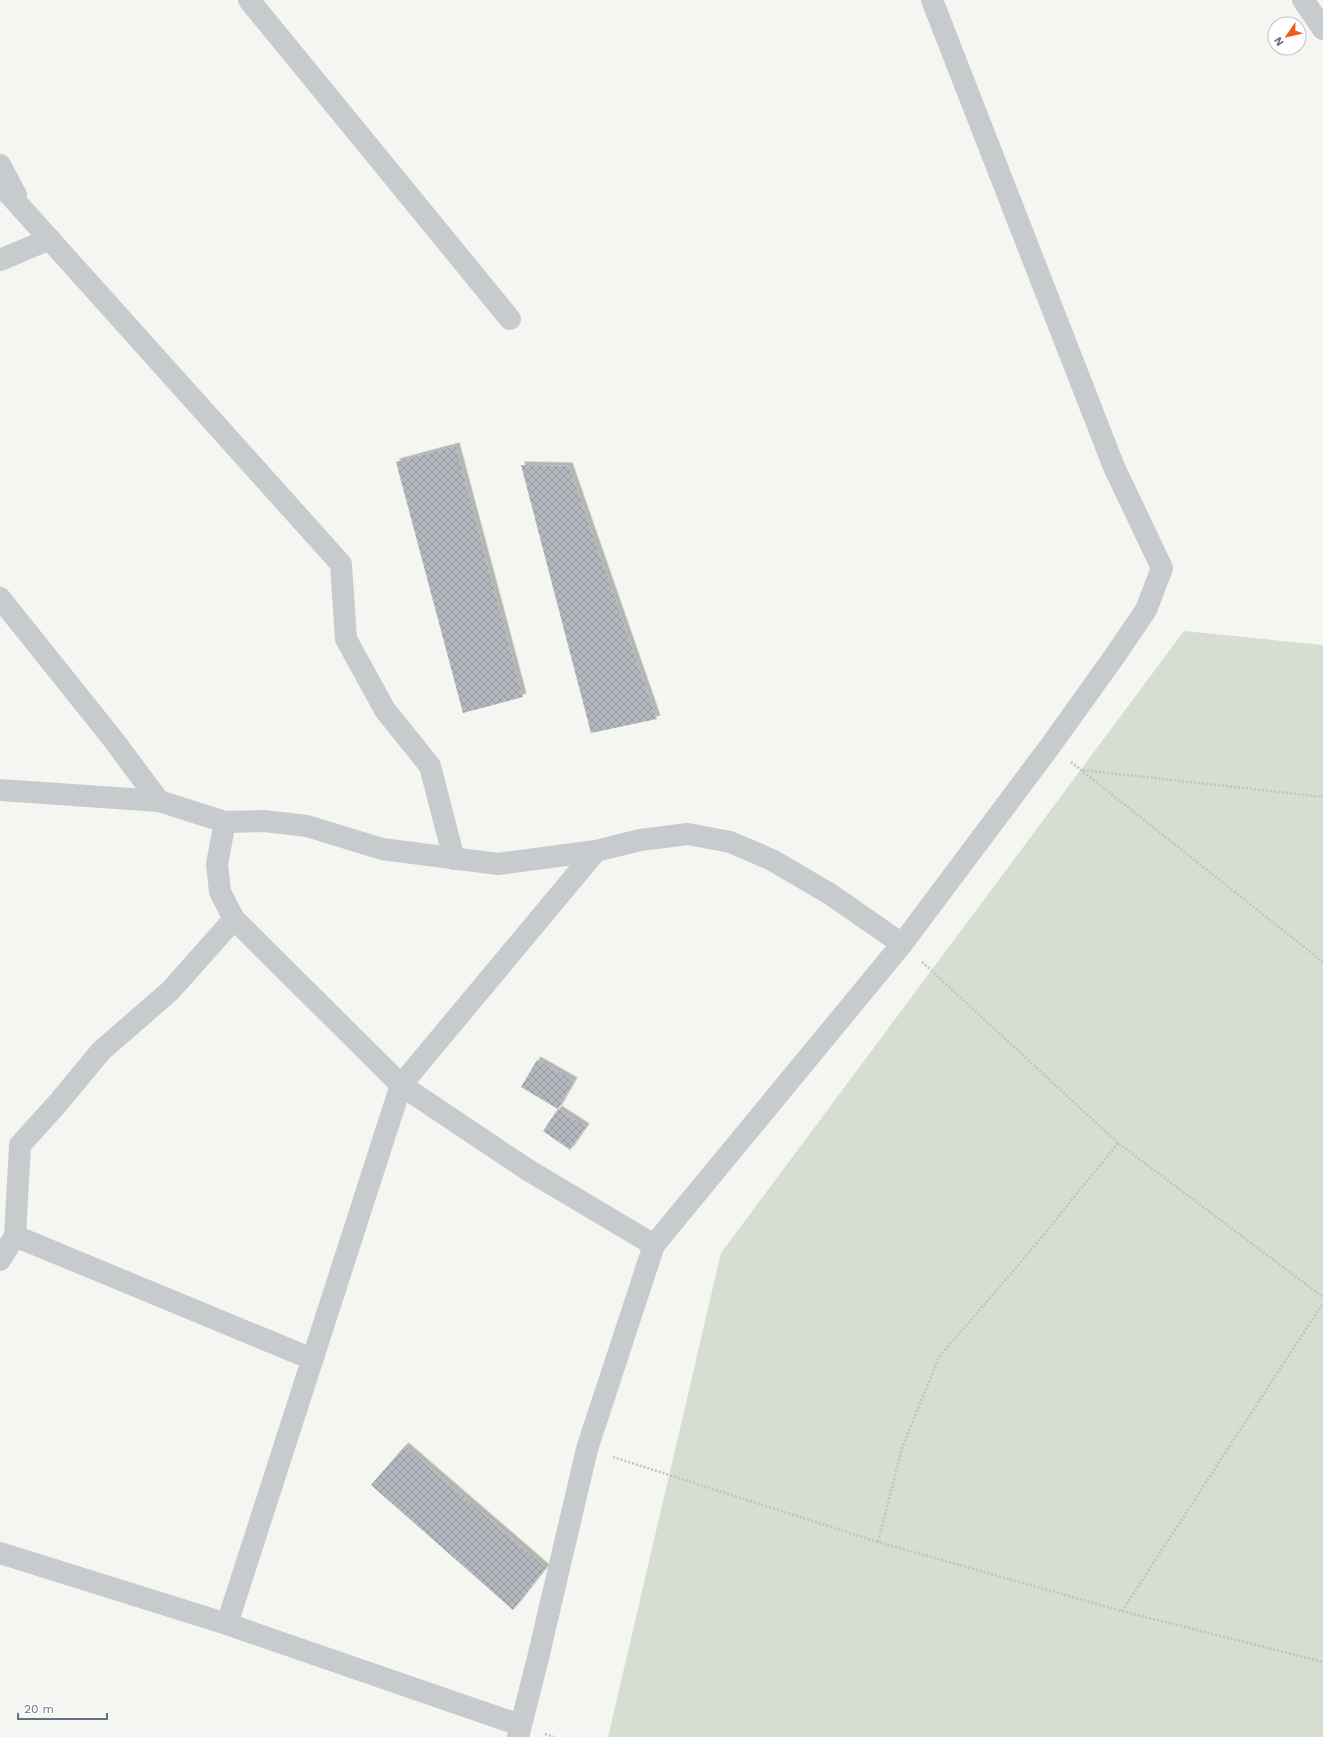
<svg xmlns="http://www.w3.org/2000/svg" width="1323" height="1737" viewBox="0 0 1323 1737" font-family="'Work Sans',sans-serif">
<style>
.grass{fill:#d6ded2}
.building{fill:url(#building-cross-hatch);filter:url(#shadow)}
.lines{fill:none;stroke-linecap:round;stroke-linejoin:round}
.path{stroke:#c0c2c4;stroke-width:2.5;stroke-dasharray:2 2;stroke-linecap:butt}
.minor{stroke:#c8cbce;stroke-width:22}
</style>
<defs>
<pattern id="building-cross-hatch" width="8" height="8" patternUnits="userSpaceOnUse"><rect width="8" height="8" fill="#b2b8be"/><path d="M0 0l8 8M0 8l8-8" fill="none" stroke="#949aa0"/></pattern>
<filter id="shadow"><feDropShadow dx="3.5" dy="-3.5" stdDeviation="0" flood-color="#0004"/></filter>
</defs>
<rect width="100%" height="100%" fill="#f5f6f1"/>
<path class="grass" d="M1184,631L1323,645V1737H608L721,1253Z"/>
<g class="building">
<path d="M456,446L523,697L463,713L396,462Z"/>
<path d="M521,465L569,466L657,719L591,733Z"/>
<path d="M537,1060L574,1081L558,1109L521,1087Z"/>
<path d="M558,1109L586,1127L570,1150L543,1131Z"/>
<path d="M405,1446L546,1568L513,1610L371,1485Z"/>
</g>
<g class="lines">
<g class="path">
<path d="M1071,762L1323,962"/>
<path d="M1083,770L1323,797"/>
<path d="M922,962L1118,1143L1323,1297"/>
<path d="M613,1457L878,1542L1122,1611L1323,1662"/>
<path d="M878,1542L902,1448L939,1357L1032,1249L1118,1143"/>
<path d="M1122,1611L1323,1303"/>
<path d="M545,1734L554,1737"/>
</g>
<g class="minor">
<path d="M249,0L510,319"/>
<path d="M1303,0L1323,29"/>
<path d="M0,165L16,195"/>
<path d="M0,184L341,564L346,639L385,710L430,766L454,859"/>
<path d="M0,260L50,239"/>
<path d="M0,598L112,738L159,801"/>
<path d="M0,790L159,801L225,822L264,821L307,826L382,849L498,864L596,851L640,840L688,834L730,842L772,860L830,894L902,944"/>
<path d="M225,822L217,864L220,892L234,919L401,1085L528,1170L654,1245"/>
<path d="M15,1236L312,1359"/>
<path d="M0,1260L15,1236L20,1145L58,1103L101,1051L170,991L234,919"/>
<path d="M0,1553L227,1624L520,1725"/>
<path d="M227,1624L401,1085L596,851"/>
<path d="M518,1737L538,1658L587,1449L654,1245L902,944L1051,745L1114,657L1146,610L1162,568L1114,467L932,0"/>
</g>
</g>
<g transform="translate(1287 36) rotate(236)"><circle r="19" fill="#ffffff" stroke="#c0c7ce"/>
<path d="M0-3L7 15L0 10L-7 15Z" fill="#ef5b18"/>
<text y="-6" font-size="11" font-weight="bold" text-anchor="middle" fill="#627385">N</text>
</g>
<path d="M18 1713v6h89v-6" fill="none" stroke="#627385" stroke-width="2"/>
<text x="24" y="1713" font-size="12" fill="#627385" stroke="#ffffff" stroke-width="3" paint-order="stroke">20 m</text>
</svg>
